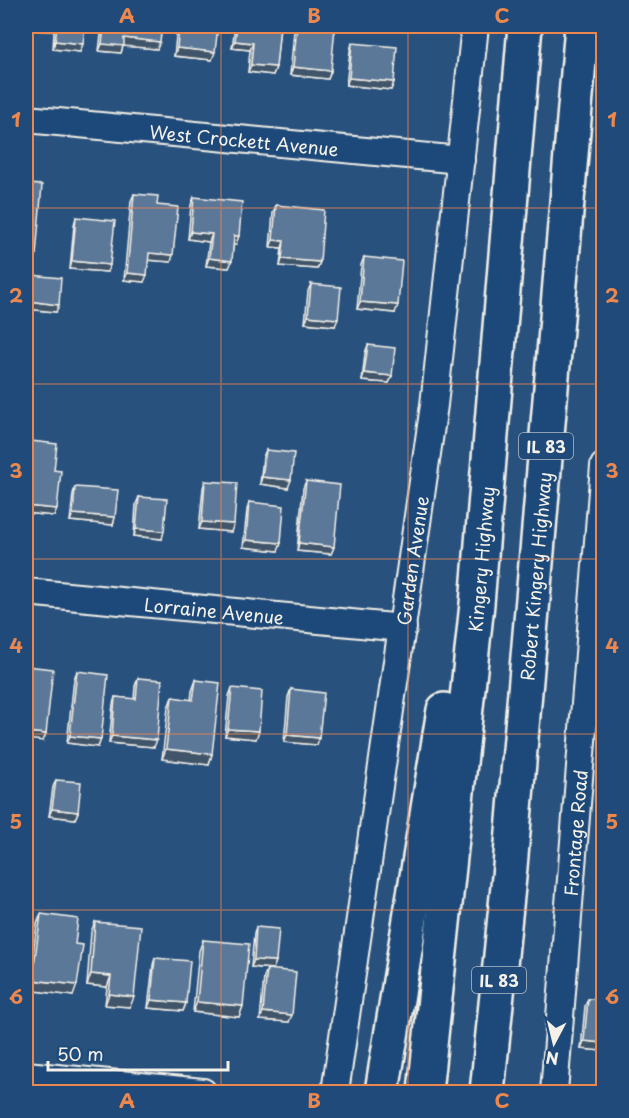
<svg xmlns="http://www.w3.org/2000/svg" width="629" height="1118" viewBox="0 0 629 1118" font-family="'Playpen Sans',sans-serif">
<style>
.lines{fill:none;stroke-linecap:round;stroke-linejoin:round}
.minor-casing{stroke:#f4f1e8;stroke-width:30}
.trunk-casing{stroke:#f4f1e8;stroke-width:38}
.minor{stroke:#1f4a7a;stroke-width:26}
.trunk{stroke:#1f4a7a;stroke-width:33}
.wall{fill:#4e6784;stroke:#f4f1e8;stroke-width:1.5}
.shaded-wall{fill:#40546b;stroke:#f4f1e8;stroke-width:1.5}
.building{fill:#5b7899;stroke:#f4f1e8;stroke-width:1.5}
.grid{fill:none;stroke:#ec874e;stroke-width:1.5;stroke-opacity:0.55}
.labels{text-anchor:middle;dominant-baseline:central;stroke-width:6;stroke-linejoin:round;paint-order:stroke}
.shield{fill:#1f4a7a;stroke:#b4bfc7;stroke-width:1.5}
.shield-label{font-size:16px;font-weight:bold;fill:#f4f1e8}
.street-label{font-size:18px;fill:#f4f1e8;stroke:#1f4a7a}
.neatline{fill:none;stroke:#ec874e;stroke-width:2}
.grid-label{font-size:20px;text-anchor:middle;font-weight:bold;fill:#ec874e}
</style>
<rect width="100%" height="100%" fill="#28517e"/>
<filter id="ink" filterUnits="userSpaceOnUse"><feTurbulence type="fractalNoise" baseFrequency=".0167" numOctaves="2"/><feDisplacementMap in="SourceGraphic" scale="12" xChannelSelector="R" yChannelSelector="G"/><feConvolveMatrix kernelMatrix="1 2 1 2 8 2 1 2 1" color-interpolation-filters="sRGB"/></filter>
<g filter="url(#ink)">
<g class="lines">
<defs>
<g id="minor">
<path id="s1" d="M26,119L461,160"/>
<path id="s2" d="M26,592L403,628"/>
<path d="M26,1075L203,1092"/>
<path id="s3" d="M335,1092L434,405L475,26"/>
<path id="s4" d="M554,1092L604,466"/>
</g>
<g id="trunk">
<path d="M382,1092L444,710"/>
<path id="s5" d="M425,1092L477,604L525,26"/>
<path id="s6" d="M487,1092L510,867L582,26"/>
</g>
</defs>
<use href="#minor" class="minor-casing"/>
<use href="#trunk" class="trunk-casing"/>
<use href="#minor" class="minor"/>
<use href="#trunk" class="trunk"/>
</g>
<g class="wall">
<path d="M34,26H85L80,52L53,49L54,31L33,30Z"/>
<path d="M102,26H162L157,49L123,46L121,53L99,51Z"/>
<path d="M177,26H218L212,60L174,56Z"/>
<path d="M235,26H280L276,67L273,75L248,72L250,50L232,48Z"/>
<path d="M296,26H321L331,71L328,79L290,75L294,31Z"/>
<path d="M352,43L394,82L391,90L346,85L350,51Z"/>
<path d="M134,194L157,205L171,262L148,260L144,282L124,280L131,201Z"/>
<path d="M194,197L236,244H234L229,268L206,266L209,242L188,239L191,205Z"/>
<path d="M276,205L320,262L317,269L280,266L282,248L270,247L273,213Z"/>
<path d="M76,217L110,265L107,272L70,269L74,225Z"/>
<path d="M364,257L395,313L357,309L361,265Z"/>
<path d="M31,275L56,312L26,309L28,282Z"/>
<path d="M311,284L335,326L305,323L308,291Z"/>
<path d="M368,345L392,376L389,383L362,381L365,353Z"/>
<path d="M31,441L54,470L57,509L54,516L26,513V477L29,449Z"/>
<path d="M266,450L288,488L260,484L263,457Z"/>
<path d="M205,481L231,532L199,529L203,488Z"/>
<path d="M306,481L334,547L331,554L297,551L303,488Z"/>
<path d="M75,487L115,517L113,525L70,521L73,494Z"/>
<path d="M139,497L162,539L134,536L136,504Z"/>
<path d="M249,502L281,543L278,551L243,547L247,510Z"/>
<path d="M77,671L101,739L98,747L67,743L74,679Z"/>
<path d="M138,678L154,747L109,743L113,704L115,697L134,699L135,686Z"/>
<path d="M196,680L212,754L209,765L162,759L168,708L172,697L191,700L192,691Z"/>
<path d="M232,688L256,739L225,736L229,696Z"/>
<path d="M291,689L317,745L284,742L288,697Z"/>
<path d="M56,780L78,812L75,819L49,816L53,787Z"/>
<path d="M41,914L75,944L73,996L28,990L37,924Z"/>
<path d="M95,922L130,1007L105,1005L107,987L87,985L91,932Z"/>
<path d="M256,927L276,961L273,969L251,967L254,934Z"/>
<path d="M203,940L243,1006L239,1017L193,1012L199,951Z"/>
<path d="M155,958L186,1003L183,1011L148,1008L153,965Z"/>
<path d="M267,969L289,1022L260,1020L264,977Z"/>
<path d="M588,999L603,1000V1051L581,1049L585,1006Z"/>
</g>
<g class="shaded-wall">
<path d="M35,26H56L54,31L33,30Z"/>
<path d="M124,38L160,42L157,49L123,46L121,53L99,51L102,44Z"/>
<path d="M55,41L83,44L80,52L53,49Z"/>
<path d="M235,41L253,43L250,50L232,48Z"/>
<path d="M177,48L215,52L212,60L174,56Z"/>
<path d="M251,65L276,67L273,75L248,72Z"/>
<path d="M293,67L331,71L328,79L290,75Z"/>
<path d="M349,78L394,82L391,90L346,85Z"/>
<path d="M191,232L212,234L209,242L188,239Z"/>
<path d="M234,236H239L236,244H232Z"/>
<path d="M273,240L284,241L282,248L270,247Z"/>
<path d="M149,253L173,255L171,262L146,260Z"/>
<path d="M26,255H36L33,263L26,262Z"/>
<path d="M209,258L232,261L229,268L206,266Z"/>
<path d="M282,259L320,262L317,269L280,266Z"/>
<path d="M72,261L110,265L107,272L70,269Z"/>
<path d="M127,273L147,275L144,282L124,280Z"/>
<path d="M28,301L59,305L56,312L26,309Z"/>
<path d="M360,302L398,305L395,313L357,309Z"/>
<path d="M308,316L338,319L335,326L305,323Z"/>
<path d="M364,373L392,376L389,383L362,381Z"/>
<path d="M262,477L291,480L288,488L260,484Z"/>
<path d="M26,506L57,509L54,516L26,513Z"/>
<path d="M73,514L115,517L113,525L70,521Z"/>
<path d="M202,522L234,524L231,532L199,529Z"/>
<path d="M136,529L164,531L162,539L134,536Z"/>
<path d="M246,540L281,543L278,551L243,547Z"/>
<path d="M299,543L334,547L331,554L297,551Z"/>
<path d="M228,729L259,731L256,739L225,736Z"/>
<path d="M26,732L46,734L43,741L26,739Z"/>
<path d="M287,735L319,738L317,745L284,742Z"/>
<path d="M70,736L101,739L98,747L67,743Z"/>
<path d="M112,736L157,740L154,747L109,743Z"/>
<path d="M166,749L212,754L209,765L162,759Z"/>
<path d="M52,809L78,812L75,819L49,816Z"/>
<path d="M254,960L276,961L273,969L251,967Z"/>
<path d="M91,974L111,976L107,987L87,985Z"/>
<path d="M32,980L77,985L73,996L28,990Z"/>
<path d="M109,994L134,997L130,1007L105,1005Z"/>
<path d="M151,1000L186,1003L183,1011L148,1008Z"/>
<path d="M197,1002L243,1006L239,1017L193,1012Z"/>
<path d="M263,1012L292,1015L289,1022L260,1020Z"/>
<path d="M584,1041L603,1043V1051L581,1049Z"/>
</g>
<g class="building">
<path d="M57,26H85L83,44L55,41Z"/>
<path d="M104,26H162L160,42L124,38V46L102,44Z"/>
<path d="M179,26H218L215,52L177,48Z"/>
<path d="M237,26H280L276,67L251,65L253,43L235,41Z"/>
<path d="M297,26H321L335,27L331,71L293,67Z"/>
<path d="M352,43L397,47L394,82L349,78Z"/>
<path d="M26,184L42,185L36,255H26Z"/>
<path d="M134,194L158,196L157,205L178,207L173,255L149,253L147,275L127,273Z"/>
<path d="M194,197L242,202L239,236H234L232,261L209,258L212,234L191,232Z"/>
<path d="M276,205L324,210L320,262L282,259L284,241L273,240Z"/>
<path d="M76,217L115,221L110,265L72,261Z"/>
<path d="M364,257L402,261L398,305L360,302Z"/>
<path d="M31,275L61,278L59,305L28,301Z"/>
<path d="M311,284L341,287L338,319L308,316Z"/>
<path d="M368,345L395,348L392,376L364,373Z"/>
<path d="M31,441L57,444L54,470L61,471L57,509L26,506V494Z"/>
<path d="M266,450L294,453L291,480L262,477Z"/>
<path d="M205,481L237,483L234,524L202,522Z"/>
<path d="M306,481L340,485L334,547L299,543Z"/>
<path d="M75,487L118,490L115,517L73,514Z"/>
<path d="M139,497L167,499L164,531L136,529Z"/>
<path d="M249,502L284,506L281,543L246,540Z"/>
<path d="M26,666L53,669L46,734L26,732Z"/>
<path d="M77,671L108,675L101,739L70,736Z"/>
<path d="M138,678L162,680L157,740L112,736L115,697L136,699Z"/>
<path d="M196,680L220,683L212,754L166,749L172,697L193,700Z"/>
<path d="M232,688L262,691L259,731L228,729Z"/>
<path d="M291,689L324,693L319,738L287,735Z"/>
<path d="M26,769L32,770L28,799L26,798Z"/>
<path d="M56,780L81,782L78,812L52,809Z"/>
<path d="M26,901L29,902L26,928Z"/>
<path d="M41,914L78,919L75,944L83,945L77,985L32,980Z"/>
<path d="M95,922L141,926L134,997L109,994L111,976L91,974Z"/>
<path d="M256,927L279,929L276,961L254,960Z"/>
<path d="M203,940L249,944L243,1006L197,1002Z"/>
<path d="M155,958L190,961L186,1003L151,1000Z"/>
<path d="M267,969L296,972L292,1015L263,1012Z"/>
<path d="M588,999L603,1000V1043L584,1041Z"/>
</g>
</g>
<path class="grid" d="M221,26V1092M408,26V1092M26,208H604M26,384H604M26,559H604M26,734H604M26,910H604"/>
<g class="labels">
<g class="shield">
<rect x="519" y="433" width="54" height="26" rx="4.5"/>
<rect x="472" y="967" width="54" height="26" rx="4.5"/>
</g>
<g class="shield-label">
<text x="546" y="446">IL 83</text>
<text x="499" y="980">IL 83</text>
</g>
<g class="street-label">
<text stroke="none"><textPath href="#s1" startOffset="219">West Crockett Avenue</textPath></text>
<text stroke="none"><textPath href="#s5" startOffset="536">Kingery Highway</textPath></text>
<text stroke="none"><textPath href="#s3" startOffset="537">Garden Avenue</textPath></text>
<text stroke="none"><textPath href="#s6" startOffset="518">Robert Kingery Highway</textPath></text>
<text stroke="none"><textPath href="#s2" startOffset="189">Lorraine Avenue</textPath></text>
<text stroke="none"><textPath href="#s4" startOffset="260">Frontage Road</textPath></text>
</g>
</g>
<rect width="629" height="1118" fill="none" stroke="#1f4a7a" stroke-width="66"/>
<g transform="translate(554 1043) rotate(187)" stroke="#1f4a7a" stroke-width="4.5" paint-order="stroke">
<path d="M0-4.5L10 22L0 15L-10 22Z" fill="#f4f1e8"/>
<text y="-9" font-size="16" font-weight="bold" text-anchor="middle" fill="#f4f1e8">N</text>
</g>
<path d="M48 1061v9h180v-9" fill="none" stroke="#f4f1e8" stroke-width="3"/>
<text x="57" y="1061" font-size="18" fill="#f4f1e8" stroke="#1f4a7a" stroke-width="4.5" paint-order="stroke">50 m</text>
<rect x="33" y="33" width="563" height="1052" class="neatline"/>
<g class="grid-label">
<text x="127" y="23">A</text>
<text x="314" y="23">B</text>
<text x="502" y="23">C</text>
<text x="16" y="127">1</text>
<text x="612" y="127">1</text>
<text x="16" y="303">2</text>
<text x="612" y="303">2</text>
<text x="16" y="478">3</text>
<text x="612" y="478">3</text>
<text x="16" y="653">4</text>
<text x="612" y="653">4</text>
<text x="16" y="829">5</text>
<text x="612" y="829">5</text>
<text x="16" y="1004">6</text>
<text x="612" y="1004">6</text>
<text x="127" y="1108">A</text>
<text x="314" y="1108">B</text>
<text x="502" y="1108">C</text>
</g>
</svg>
